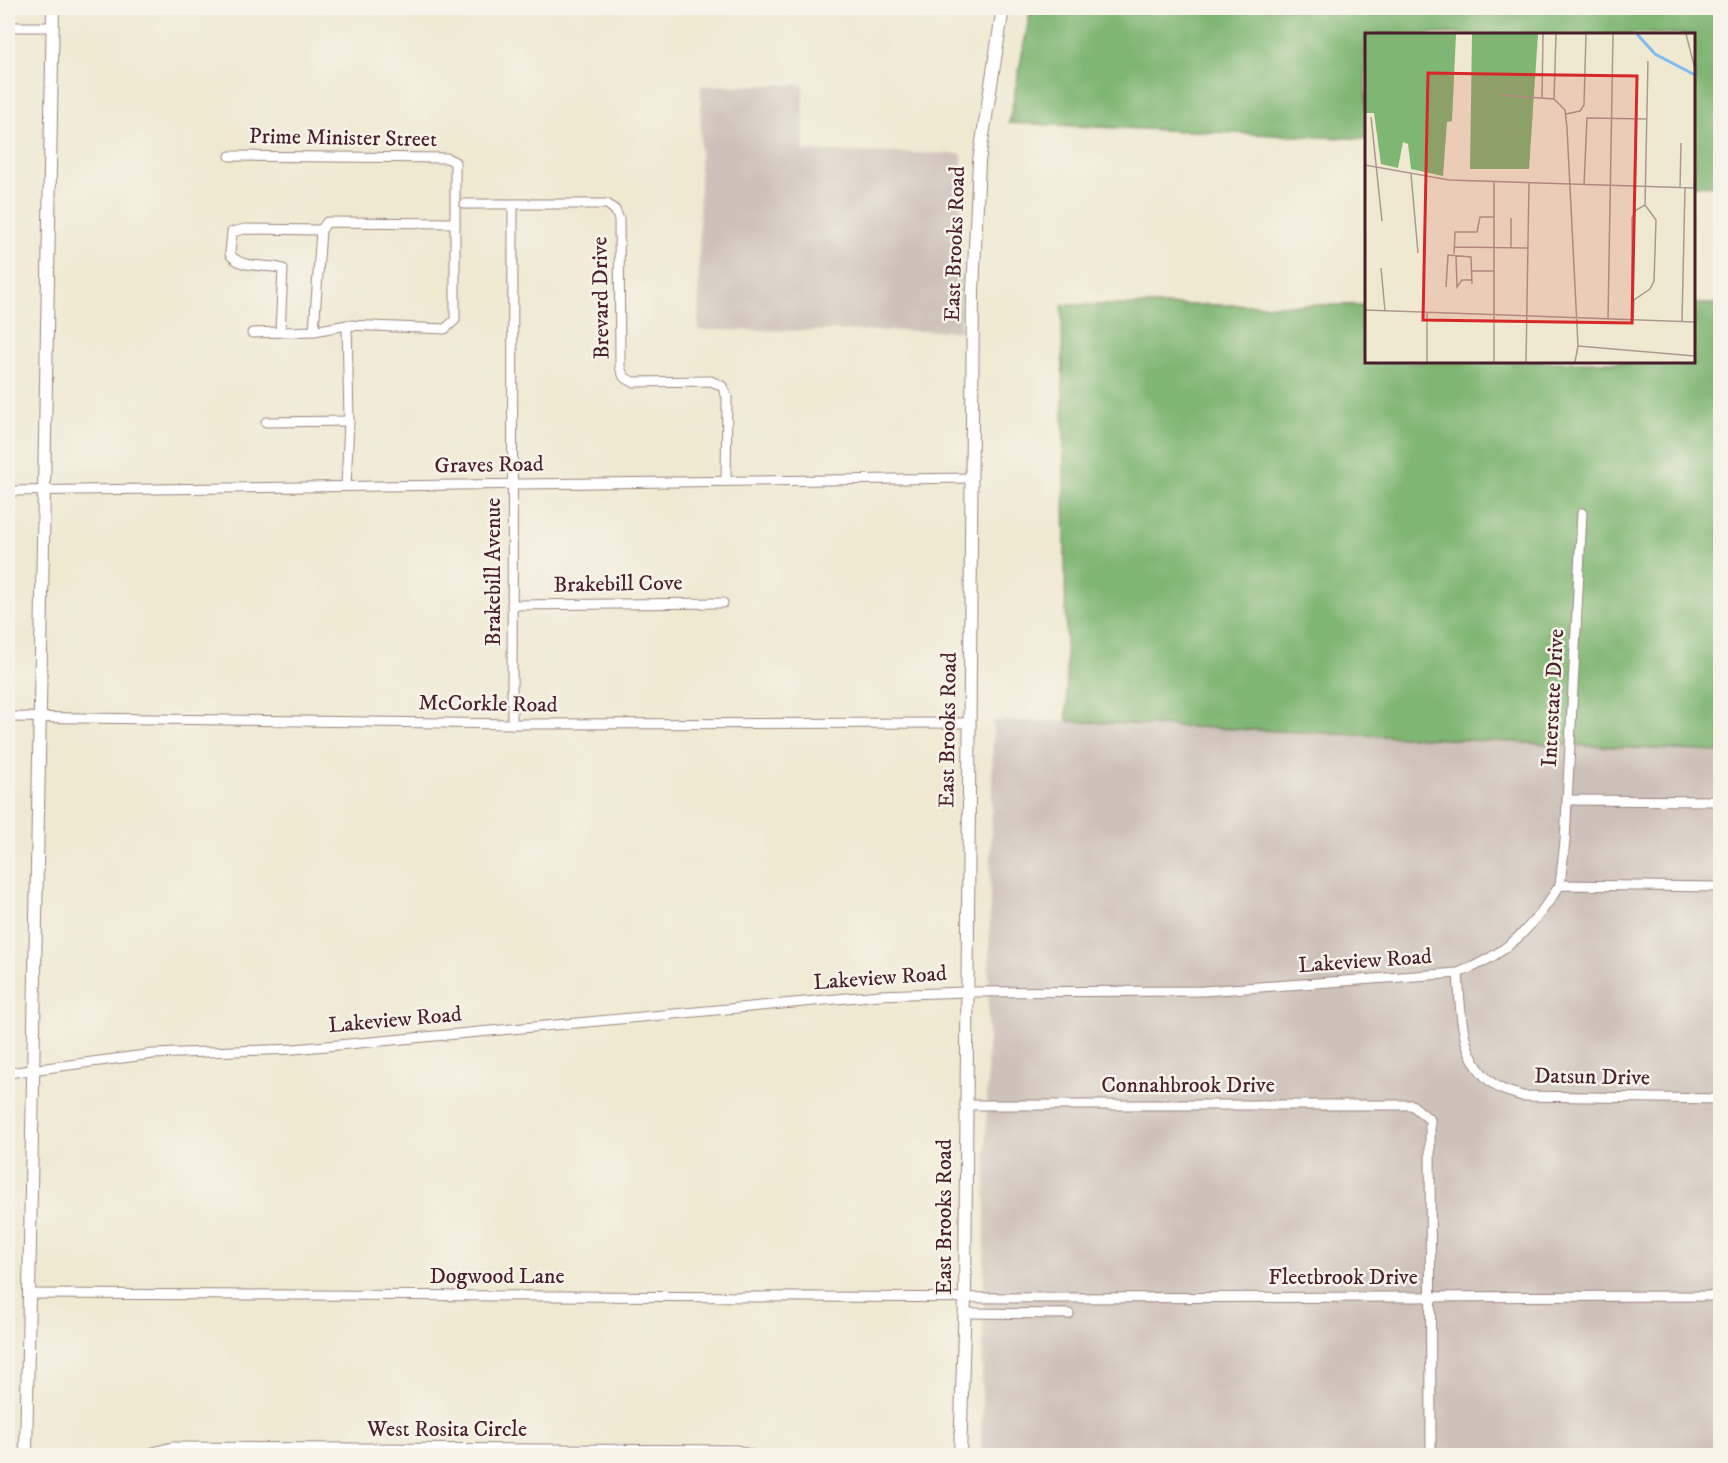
<svg xmlns="http://www.w3.org/2000/svg" width="1728" height="1463" viewBox="0 0 1728 1463" font-family="'IM FELL DW Pica',serif">
<style>
.industrial{fill:#cdc2b9}
.forest{fill:#80b673;stroke:#656a4f;stroke-width:1.5}
.lines{fill:none;stroke-linecap:round;stroke-linejoin:round}
.minor-casing{stroke:#9c847e;stroke-width:11}
.major-casing{stroke:#9c847e;stroke-width:14}
.minor{stroke:#fff;stroke-width:9}
.major{stroke:#fff;stroke-width:12}
.labels{text-anchor:middle;dominant-baseline:central;stroke-width:5;stroke-linejoin:round;paint-order:stroke}
.street-label{font-size:22px;fill:#4a1f2b;stroke:#f7f3e8}
.inset-river{fill:none;stroke:#7ebbf1;stroke-width:3}
.inset-road{fill:none;stroke:#ad988f;stroke-width:1.5}
.view{fill:#d62828;fill-opacity:0.15;stroke:#d62828;stroke-width:3}
.inset-edge{fill:none;stroke:#4a1f2b;stroke-width:3}
</style>
<rect width="100%" height="100%" fill="#f7f3e8"/>
<filter id="ink" filterUnits="userSpaceOnUse"><feTurbulence type="fractalNoise" baseFrequency=".0167" numOctaves="2"/><feDisplacementMap in="SourceGraphic" scale="12" xChannelSelector="R" yChannelSelector="G"/><feConvolveMatrix kernelMatrix="1 2 1 2 8 2 1 2 1" color-interpolation-filters="sRGB"/></filter>
<filter id="wash" filterUnits="userSpaceOnUse"><feTurbulence type="fractalNoise" baseFrequency=".008" numOctaves="4" result="noise"/><feDisplacementMap in="SourceGraphic" scale="24" xChannelSelector="R" yChannelSelector="G"/><feGaussianBlur stdDeviation="1.35" result="paint"/><feColorMatrix in="noise" values="0 0 0 0 0 0 0 0 0 0 0 0 0 0 0 0 0 1.4 0 .05"/><feComposite in="paint" operator="in"/></filter>
<g filter="url(#wash)">
<rect width="100%" height="100%" fill="#efe9d1"/>
<g class="industrial">
<path d="M803,85L804,151L962,154L960,331L698,330L701,86Z"/>
<path d="M993,721H1067L1720,752V1455L981,1456Z"/>
</g>
<g class="forest">
<path d="M1031,8H1720V186L1694,185V34H1366V139L1009,123Z"/>
<path d="M1694,304H1720V752L1067,721L1062,305H1366V362H1694Z"/>
</g>
</g>
<g filter="url(#ink)">
<g class="lines">
<defs>
<g id="minor">
<path d="M8,27H52"/>
<path d="M230,156L447,158L455,162V320L445,329L347,325L314,331L252,333"/>
<path d="M465,204H607L615,210L619,219L620,367L624,377L633,382L711,381L722,386L727,397L726,481"/>
<path d="M314,331L321,230"/>
<path d="M280,332L283,269C266,263 241,270 230,254L232,232L245,229L321,230L327,222L455,223"/>
<path d="M266,422L349,421"/>
<path d="M346,486L349,421L347,325"/>
<path d="M8,491L971,478"/>
<path d="M512,605L723,603"/>
<path d="M8,717L512,724L968,723"/>
<path d="M512,724L513,205"/>
<path d="M1567,800L1720,801"/>
<path d="M1560,885L1565,841L1582,513"/>
<path d="M1458,973C1461,1013 1459,1060 1496,1086C1503,1091 1514,1093 1522,1096L1720,1099"/>
<path d="M8,1073L153,1054L294,1049L880,995L966,992L1203,991L1458,973C1507,955 1532,928 1560,885L1720,887"/>
<path d="M965,1105H1412L1430,1120L1431,1456"/>
<path d="M30,1294L1056,1298L1720,1296"/>
<path d="M964,1313L1069,1314"/>
<path d="M138,1456L172,1447L737,1450L755,1456"/>
</g>
<g id="major">
<path d="M26,1456L53,8"/>
<path d="M960,1456L965,1298L973,291L979,161L1003,8"/>
</g>
</defs>
<use href="#minor" class="minor-casing"/>
<use href="#major" class="major-casing"/>
<use href="#minor" class="minor"/>
<use href="#major" class="major"/>
</g>
</g>
<g class="labels">
<g class="street-label">
<text transform="translate(343 138) rotate(1)">Prime Minister Street</text>
<text transform="translate(955 244) rotate(-88)">East Brooks Road</text>
<text transform="translate(601 298) rotate(-91)">Brevard Drive</text>
<text transform="translate(489 465) rotate(-1)">Graves Road</text>
<text transform="translate(493 572) rotate(-90)">Brakebill Avenue</text>
<text transform="translate(618 584) rotate(-1)">Brakebill Cove</text>
<text transform="translate(1553 698) rotate(-87)">Interstate Drive</text>
<text transform="translate(488 704) rotate(1)">McCorkle Road</text>
<text transform="translate(948 730) rotate(-89)">East Brooks Road</text>
<text transform="translate(1365 961) rotate(-4)">Lakeview Road</text>
<text transform="translate(880 978) rotate(-4)">Lakeview Road</text>
<text transform="translate(395 1020) rotate(-5)">Lakeview Road</text>
<text transform="translate(1592 1077) rotate(1)">Datsun Drive</text>
<text x="1188" y="1085">Connahbrook Drive</text>
<text transform="translate(944 1217) rotate(-90)">East Brooks Road</text>
<text x="497" y="1276">Dogwood Lane</text>
<text x="1343" y="1277">Fleetbrook Drive</text>
<text x="447" y="1429">West Rosita Circle</text>
</g>
</g>
<g transform="translate(1365 33)">
<rect width="330" height="330" fill="#efe9d1"/>
<path d="M0,1H91L87,88L82,89L78,143L46,136L43,111L38,109L33,135L16,131L9,80H0ZM107,1H173L164,136H105Z" fill="#80b673"/>
<path class="inset-river" d="M272,1L290,21L330,42"/>
<path class="inset-road" d="M191,1L189,66L200,77L202,95L213,313L210,329M321,1L330,36M136,62L189,66M177,65L178,1M201,81L215,78L219,72L221,1M6,84L17,188M0,132L84,147L330,155M46,141L53,220M219,152L222,85L282,86M315,155L316,110M329,155L330,137M280,172L283,28M89,214L163,215M146,215V185M89,221L90,199H112L115,184H129M91,222L92,254L97,247H107M16,235L20,278M106,238H129M81,254L83,222L106,224L107,251M267,272V185L271,177L280,172M0,277L330,289M243,286L248,1M268,286L269,267L285,256L289,248L291,187L280,172M317,288L320,155M213,313L330,323M62,329V279M129,329V149M161,329L164,150"/>
<path class="view" d="M63,40L272,43L267,290L58,287Z"/>
<rect width="330" height="330" class="inset-edge"/>
</g>
<rect width="1728" height="1463" fill="none" stroke="#f7f3e8" stroke-width="30"/>
</svg>
